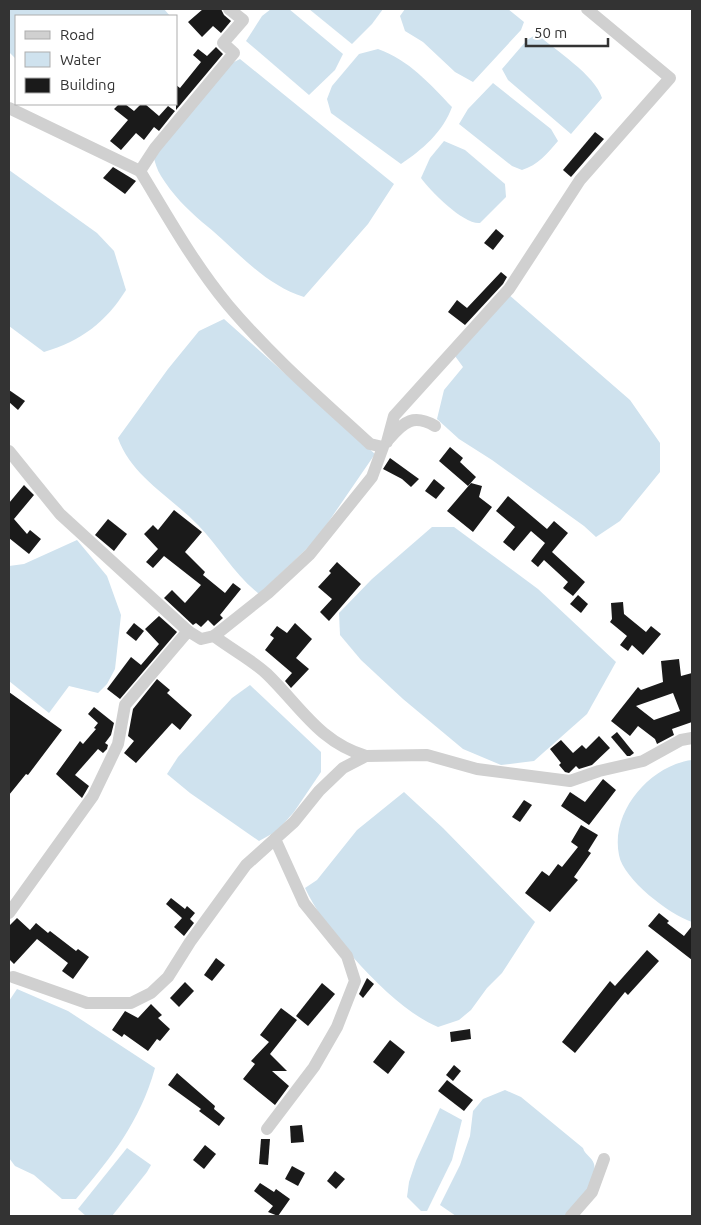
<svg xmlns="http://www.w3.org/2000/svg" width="701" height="1225" viewBox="0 0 701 1225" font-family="Ubuntu,sans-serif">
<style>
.water{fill:#cfe2ee}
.building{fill:#1a1a1a;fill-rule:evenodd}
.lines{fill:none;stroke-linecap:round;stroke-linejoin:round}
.street{stroke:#d0d0d0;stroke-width:12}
</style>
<rect width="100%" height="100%" fill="#fff"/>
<g class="water">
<path d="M9,9H164L170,16H16V59L9,52Z"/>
<path d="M271,9H289L343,54L335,70L309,95L246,41L262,16Z"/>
<path d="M309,9H383L372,24L352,44Z"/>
<path d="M405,9H508L524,22L521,30L473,82L455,72L423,42L405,31L400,16Z"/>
<path d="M537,34C555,50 595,75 602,98L571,134L508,80L502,69L527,40Z"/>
<path d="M378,49C409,60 430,84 452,107C443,132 422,150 401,164L331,113L327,99L332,86L359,54Z"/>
<path d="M240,59L394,184L368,224L304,297C262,284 235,248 202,222C187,209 172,194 161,176C157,170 155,162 153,155L230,64Z"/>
<path d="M493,83L551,129L558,141C547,154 538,165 522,170L512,166L459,124L468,109Z"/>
<path d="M444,141L465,150L505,184L506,197L480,223C464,225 430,191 421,178L430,158Z"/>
<path d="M9,170L97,233L114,251L126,290C106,322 81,341 44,352L9,326Z"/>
<path d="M508,294L630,400L660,443V472L620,521L596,537L584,526L492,460L459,439L437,419L444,390L463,367L455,356Z"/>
<path d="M224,319L375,454L316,540L259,594C233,573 220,548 198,525C171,497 131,476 118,438L168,369L199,331Z"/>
<path d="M432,527H454L538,589L616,662L587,714L534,761L501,765L463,749L403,699L361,660L340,635L339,613L372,579Z"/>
<path d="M77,540L107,576L121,615L115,669L107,684L98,693L69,686L49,713L9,681V566L24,564Z"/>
<path d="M250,685L321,752V772L294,812L277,831L259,841L190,793L167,774L178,757L232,698Z"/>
<path d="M692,760V922C670,915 623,879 619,855C610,811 651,765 692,760Z"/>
<path d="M404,792L443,828L535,922L502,973L487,988L471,1010L459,1020L438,1027C393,1009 325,932 305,888L317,880L357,830Z"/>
<path d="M17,989L68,1011L155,1068C140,1122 111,1158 76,1199H62L34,1175L15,1166L9,1158V1001Z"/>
<path d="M505,1090L521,1097L583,1148C585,1155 592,1157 594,1164C598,1179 578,1205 568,1216H456L440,1205L460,1165L470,1136L473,1111L483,1099Z"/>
<path d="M440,1108L462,1120L452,1160L427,1211H421L407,1197L409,1182L416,1161Z"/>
<path d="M127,1148L151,1165L147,1172L112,1216H86L78,1209Z"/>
</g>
<g class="building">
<path d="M203,9H221L224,15L231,21L221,33L213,26L202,37L188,22Z"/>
<path d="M216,47L223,54L176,110V85L180,88L201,62L193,55L198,49L207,56Z"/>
<path d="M119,104H125L134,111L141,104H145L159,116L168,106L175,111L159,131L154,127L144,140L136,133L121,150L110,141L128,120L114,109Z"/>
<path d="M595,132L604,139L571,177L563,170Z"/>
<path d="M113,167L136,181L125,194L103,178Z"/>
<path d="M496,229L504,236L493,250L484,243Z"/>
<path d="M501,272L507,277L503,284L465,325L448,312L457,300L467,308Z"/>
<path d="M9,390L25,401L18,410L9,402Z"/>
<path d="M450,447L463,458L460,462L476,477L468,486L439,461Z"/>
<path d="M390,458L419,479L411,487L402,479L383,469Z"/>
<path d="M434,479L445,488L436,499L425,491Z"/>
<path d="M471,483L482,486L479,497L492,507L473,532L447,511Z"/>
<path d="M24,485L34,495L14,519L27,534L30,530L41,539L29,554L9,538V503Z"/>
<path d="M508,496L547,529L554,521L568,533L552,552L585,582L573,596L563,588L568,582L544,560L538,567L531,561L545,543L531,531L514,551L503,542L515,527L496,511Z"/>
<path d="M174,510L202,532L185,552L205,572L203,575L225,593L233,583L241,589L220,615L223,618L214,626L208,620L201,627L196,623L193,625L164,598L172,590L185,603L201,585L164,556L153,568L146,562L158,549L144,534L153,525L158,530Z"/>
<path d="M108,519L127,534L114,551L95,535Z"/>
<path d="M337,562L361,584L329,621L320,612L332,599L318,587L331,573L329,571Z"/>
<path d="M578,595L588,604L581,613L570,604Z"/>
<path d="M623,602L624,614L646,632L651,626L661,634L643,655L632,645L628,651L620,645L627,636L610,622L612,619L611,603Z"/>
<path d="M159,616L177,632L120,699L107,689L131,657L141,665L159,644L145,629Z"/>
<path d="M134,623L144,631L136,641L126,633Z"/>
<path d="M295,623L312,639L296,658L309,669L291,688L285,681L292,673L265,650L274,638L270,635L277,626L287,633Z"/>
<path d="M679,659L681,676L692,673V722L672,729L674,735L657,744L655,739L638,726L630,736L611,721L638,687L641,690L663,682L661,661ZM673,693L680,711L654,720L636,706Z"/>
<path d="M157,679L170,690L167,693L192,715L180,730L172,723L136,763L124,753L134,741L128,736L133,709Z"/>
<path d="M9,692L62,730L28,775L26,774L9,795Z"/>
<path d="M94,707L114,723L111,735L105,743L108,745L107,749L103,753L98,749L75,775L89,786L82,798L56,774L80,741L83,744L96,729L94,728L98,723L88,714Z"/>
<path d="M617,732L634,753L630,756H627L611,737Z"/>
<path d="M599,736L610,748L592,765L579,769L576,766L569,773L565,772L559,765L561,763L550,749L561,740L573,753L582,745L586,749Z"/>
<path d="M603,779L616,790L589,825L561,806L570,792L585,802Z"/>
<path d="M524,800L532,805L520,822L512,817Z"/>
<path d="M581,825L598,835L588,851L591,853L574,877L578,880L550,912L525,893L542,871L549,876L558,864L562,867L578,847L571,842Z"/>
<path d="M171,898L185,909L187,906L195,913L190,919L194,923L184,936L174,927L182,918L166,904Z"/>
<path d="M659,913L669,921L667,923L684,936L692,926V960L648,926Z"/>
<path d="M17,918L30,930L36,923L48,933L50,931L76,951L78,949L89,957L73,979L62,971L68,963L37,939L14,964L9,959V926Z"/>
<path d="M647,950L659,961L628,995L625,992L575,1053L562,1042L610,981L615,986Z"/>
<path d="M216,958L225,965L212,981L204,975Z"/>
<path d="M367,978L374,984L363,998L359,994Z"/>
<path d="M185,982L194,991L179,1007L170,998Z"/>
<path d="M322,983L335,994L308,1026L296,1016Z"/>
<path d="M151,1004L162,1015L158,1018L170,1029L160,1041L157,1039L148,1051L124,1034L122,1037L112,1030L125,1011L138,1018Z"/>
<path d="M281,1008L297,1020L270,1054L287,1071H272L289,1086L275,1105L243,1079L255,1064L251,1061L269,1042L260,1035Z"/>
<path d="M470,1029L471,1039L451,1042L450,1032Z"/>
<path d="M390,1040L405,1052L388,1074L373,1062Z"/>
<path d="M454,1065L461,1071L453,1081L446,1075Z"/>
<path d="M177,1073L215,1106L214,1109L225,1118L219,1126L199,1111L201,1109L168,1085Z"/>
<path d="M447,1080L473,1100L464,1111L438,1091Z"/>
<path d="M302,1125L304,1142L291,1143L290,1126Z"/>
<path d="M261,1139H270L268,1165L259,1164Z"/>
<path d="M205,1145L216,1154L204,1169L193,1160Z"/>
<path d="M292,1166L305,1173L298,1186L285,1179Z"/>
<path d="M335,1171L345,1179L336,1189L327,1181Z"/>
<path d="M260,1183L274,1192L276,1189L290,1199L278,1216L268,1212L273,1206L254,1191Z"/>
</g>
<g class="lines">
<g class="street">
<path d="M9,108L140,171L155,148L234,53L223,43L243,20L229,9"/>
<path d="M389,439C404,421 414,414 435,426"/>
<path d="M387,442L394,416L509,289L580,180L670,78L587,9"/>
<path d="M9,451L60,514L188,631"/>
<path d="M214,636C231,649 252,660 267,674C300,706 319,742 366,756"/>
<path d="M9,913L93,796L118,744L125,705L188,631L201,639L214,636L268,593L310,554L372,477L383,447L370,444C321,399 271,356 228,305C194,264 168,217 140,171"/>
<path d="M13,977L87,1003H131L151,993L168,977L190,942L246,865L275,839"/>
<path d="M267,1129L314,1067L337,1027L355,981L347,956L304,903L275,839L294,822L319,791L343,768L366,756L427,755L477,769L570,781L599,771L643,761L681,740L692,738"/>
<path d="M571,1216L592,1192L604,1159"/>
</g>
</g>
<rect width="701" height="1225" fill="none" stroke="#333333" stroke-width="20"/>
<rect x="15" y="15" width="162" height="90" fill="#ffffff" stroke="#adadad"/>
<rect x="25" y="31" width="25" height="8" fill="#d0d0d0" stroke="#adadad"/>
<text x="60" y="40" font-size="15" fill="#333333">Road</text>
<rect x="25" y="52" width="25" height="15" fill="#cfe2ee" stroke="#adadad"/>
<text x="60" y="65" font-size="15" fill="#333333">Water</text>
<rect x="25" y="78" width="25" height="15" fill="#1a1a1a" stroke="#adadad"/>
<text x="60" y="90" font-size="15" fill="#333333">Building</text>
<path d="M526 38v8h82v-8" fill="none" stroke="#333333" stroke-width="2.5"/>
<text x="534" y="38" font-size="15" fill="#333333" stroke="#ffffff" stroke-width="4" paint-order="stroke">50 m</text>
</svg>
